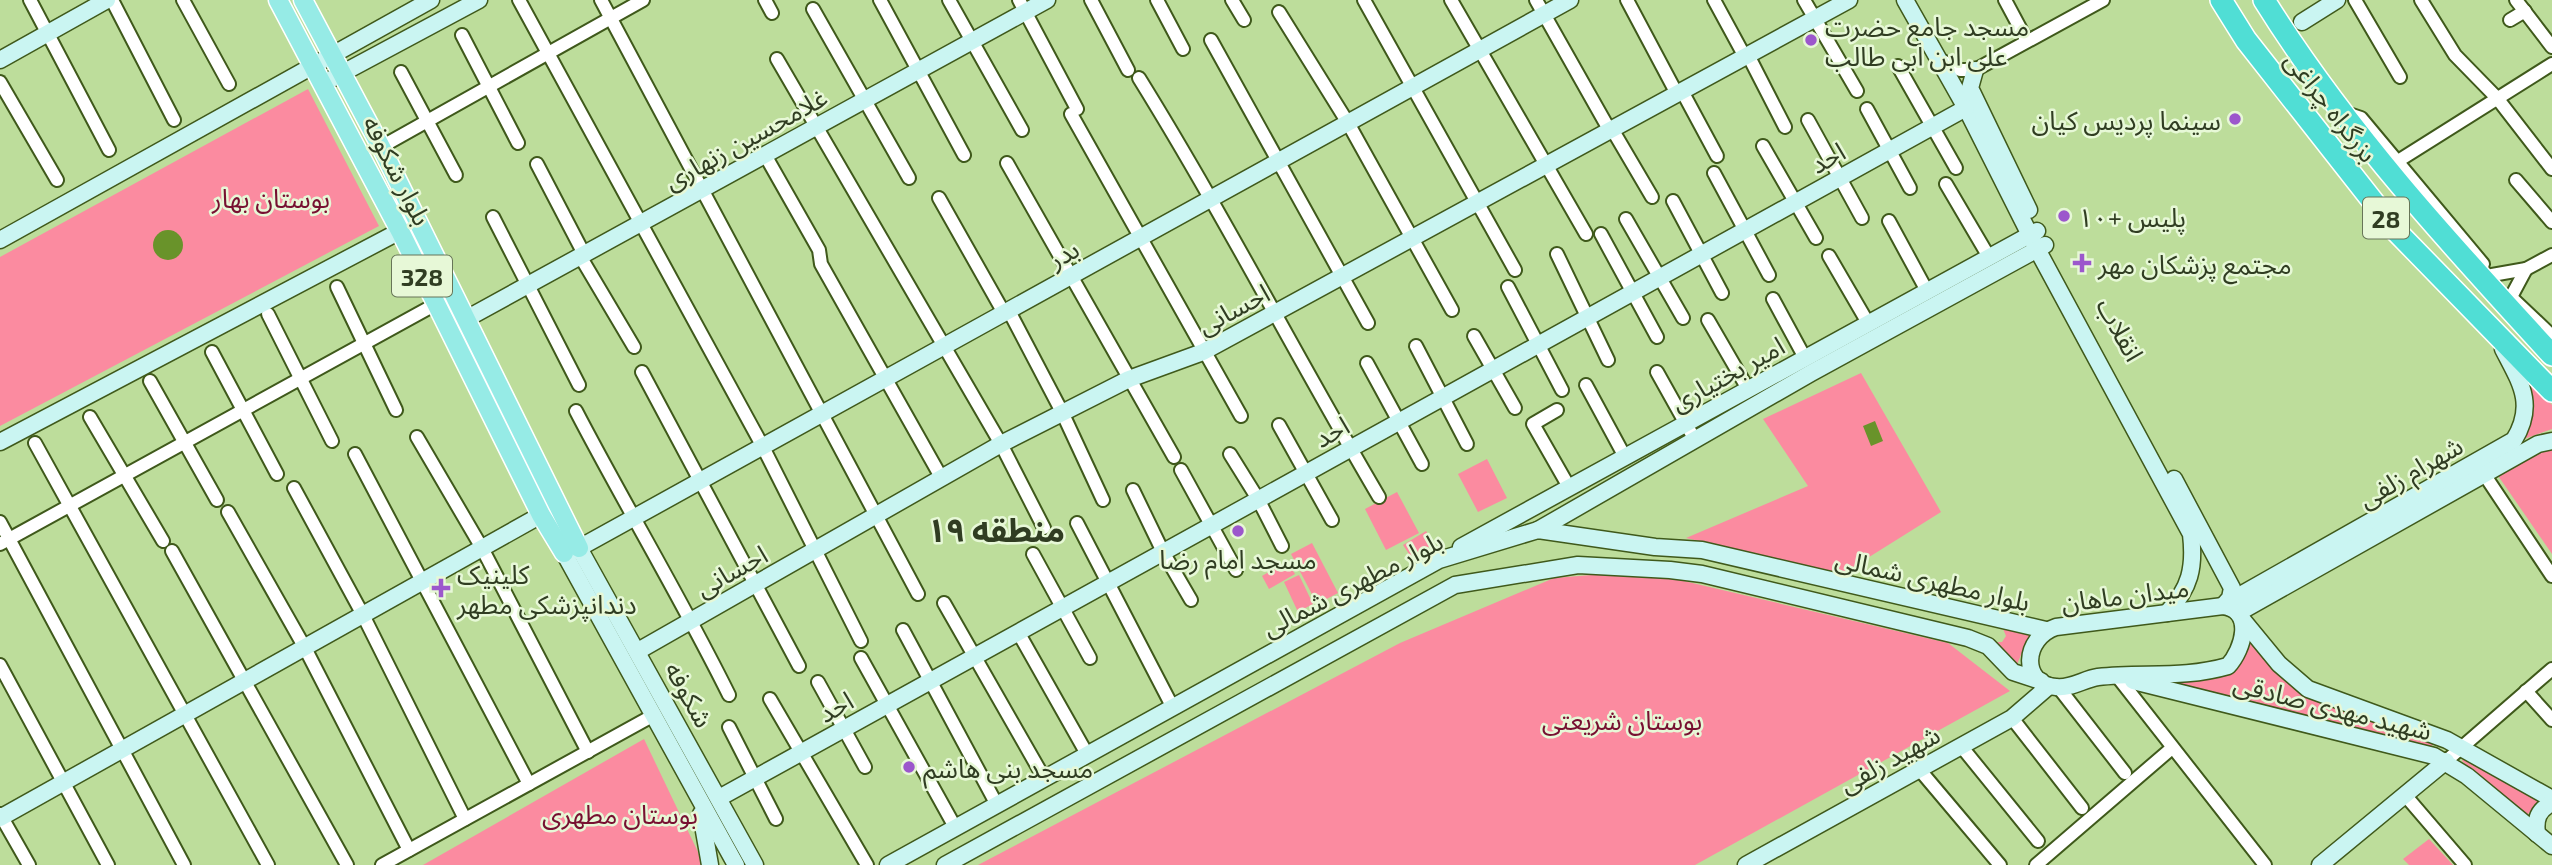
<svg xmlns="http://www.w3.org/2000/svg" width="2552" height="865" viewBox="0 0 2552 865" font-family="'Exo 2','Noto Sans Arabic',sans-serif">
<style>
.green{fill:#fb8ba0}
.water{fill:#69932a}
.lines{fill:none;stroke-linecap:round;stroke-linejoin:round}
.street-casing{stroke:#3f591b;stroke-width:16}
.secondary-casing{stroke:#3f591b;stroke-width:19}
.primary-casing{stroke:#fff;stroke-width:21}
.highway-casing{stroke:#fff;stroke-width:24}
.street{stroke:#fff;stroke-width:12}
.secondary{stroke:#caf5f2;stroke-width:16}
.primary{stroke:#96ebe6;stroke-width:18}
.highway{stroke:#50ded5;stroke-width:21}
.poi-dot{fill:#9c57cc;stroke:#e7f8d7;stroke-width:2.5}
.labels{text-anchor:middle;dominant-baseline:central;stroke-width:5;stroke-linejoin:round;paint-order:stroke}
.shield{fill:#e7f8d7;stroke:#677558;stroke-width:2}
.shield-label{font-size:24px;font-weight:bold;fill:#303d22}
.poi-label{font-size:26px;fill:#303d22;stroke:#e7f8d7;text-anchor:start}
.street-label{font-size:26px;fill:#303d22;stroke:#e7f8d7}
.park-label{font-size:26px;fill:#771031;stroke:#e7f8d7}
.district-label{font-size:33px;font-weight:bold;fill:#303d22;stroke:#e7f8d7}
</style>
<rect width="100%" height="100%" fill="#bddd9b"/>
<g class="green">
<path d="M308,89L379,226L0,426V257Z"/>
<path d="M2510,356L2552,405V429L2516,442L2522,429Z"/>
<path d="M1861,373L1941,512L1842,574L1686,538L1808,486L1763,419Z"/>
<path d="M2552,439V554L2492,467Z"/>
<path d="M1487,459L1507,498L1478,512L1458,474Z"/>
<path d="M1397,492L1419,533L1386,550L1365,509Z"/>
<path d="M1426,531L1434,544L1411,557L1403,545Z"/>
<path d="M1312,543L1338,593L1317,604L1291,554Z"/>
<path d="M1287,561L1295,574L1269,589L1262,576Z"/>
<path d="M1641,571L1948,643L2010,691L1695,865H978L1400,643L1554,578Z"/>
<path d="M1299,575L1313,604L1298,612L1284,582Z"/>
<path d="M2249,622L2301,687L2435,744L2429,747L2154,680C2210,679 2244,690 2249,622Z"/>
<path d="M2003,629L2035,635L2025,645L2016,667L1997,642H2002L2006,636Z"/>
<path d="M644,739L698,852L701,865H423Z"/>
<path d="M2465,756L2539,799L2540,802L2526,816L2462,761Z"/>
<path d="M2429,839L2453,865H2409L2403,859Z"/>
</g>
<g class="water">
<circle cx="168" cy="245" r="15"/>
<path d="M1875,421L1883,441L1871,446L1863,426Z"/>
</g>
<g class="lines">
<defs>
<g id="street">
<path d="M30,0L109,150"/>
<path d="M112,0L174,120"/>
<path d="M183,0L229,84"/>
<path d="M519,0L763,447L861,641"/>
<path d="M601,0L918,594"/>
<path d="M765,0L772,13"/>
<path d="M880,0L964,155"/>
<path d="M949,0L1022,130"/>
<path d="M1019,0L1077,109"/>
<path d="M1091,0L1128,70"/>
<path d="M1157,0L1183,49"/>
<path d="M1232,0L1244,20"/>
<path d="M1364,0L1515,270"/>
<path d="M1451,0L1586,234"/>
<path d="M1536,0L1610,131"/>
<path d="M1627,0L1677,94"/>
<path d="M1714,0L1745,57"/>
<path d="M1804,0L1857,91"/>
<path d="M2005,0L2027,41"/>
<path d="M2355,0L2400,77"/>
<path d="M2421,0L2455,55L2497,98L2552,169"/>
<path d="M2516,0L2552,47"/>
<path d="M813,9L909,178"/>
<path d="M1279,12L1348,123L1452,310"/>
<path d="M2510,20L2525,11"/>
<path d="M462,35L518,143"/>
<path d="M1211,40L1368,323"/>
<path d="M1748,55L1785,127"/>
<path d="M777,59L1001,444L1044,528"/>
<path d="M1939,59L1960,70H1975L2103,0"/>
<path d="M1898,66L1956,168"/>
<path d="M401,72L456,175"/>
<path d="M1139,78C1224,215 1297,358 1379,497"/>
<path d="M0,82L57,180"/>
<path d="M1682,91L1717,156"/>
<path d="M1867,109L1910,188"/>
<path d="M2346,113L2361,118L2483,264"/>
<path d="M1071,114L1241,416"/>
<path d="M1808,120L1862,218"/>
<path d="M1612,129L1652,197"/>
<path d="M1763,146L1816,238"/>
<path d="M381,147L643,0"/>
<path d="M765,155L819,250L821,264L941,477"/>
<path d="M2398,161L2552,64"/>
<path d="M1007,163L1174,457"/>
<path d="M537,164L584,254"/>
<path d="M1714,173L1769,275"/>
<path d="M2516,180L2552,222"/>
<path d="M1946,184L1989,257"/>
<path d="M939,198L1004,313"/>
<path d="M1673,201L1722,293"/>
<path d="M493,217L579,385"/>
<path d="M1626,219L1683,318"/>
<path d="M1889,221L1927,291"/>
<path d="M1601,234L1657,337"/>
<path d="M1557,254L1608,360"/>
<path d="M580,256L634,347"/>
<path d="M1829,256L1868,323"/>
<path d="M2492,275L2526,269L2552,255"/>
<path d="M337,287L396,410"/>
<path d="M1508,287L1562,390"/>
<path d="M2511,297L2526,269"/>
<path d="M1773,299L1805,358"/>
<path d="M2513,299L2552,336"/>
<path d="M1009,311L1062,412L1103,500"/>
<path d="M268,314L332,441"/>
<path d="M1708,320L1748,389"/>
<path d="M1474,336L1515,408"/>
<path d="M1416,346L1467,444"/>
<path d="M212,352L277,474"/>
<path d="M1367,363L1422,464"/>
<path d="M642,372L799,666"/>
<path d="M1657,372L1695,440"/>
<path d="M150,381L217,500"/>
<path d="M1586,385L1625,457"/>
<path d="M1557,410L1533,424L1569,487"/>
<path d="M576,411C626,507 681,598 729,695"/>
<path d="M90,417L163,541"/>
<path d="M1279,425L1332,520"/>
<path d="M417,437L482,548L588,752"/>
<path d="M35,443L268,865"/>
<path d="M355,454L529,784"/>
<path d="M1230,454L1258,499L1282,546"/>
<path d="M1181,470L1236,570"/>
<path d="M2484,474L2552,576"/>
<path d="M294,488L363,615L465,819"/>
<path d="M1133,490L1163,552L1191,600"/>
<path d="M228,512L305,648L409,850"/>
<path d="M0,522L184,865"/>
<path d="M1077,523L1172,706"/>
<path d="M0,544L436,304"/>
<path d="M172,551L347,865"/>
<path d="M1033,554L1090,658"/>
<path d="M944,603L1044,778"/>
<path d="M903,630L997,805"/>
<path d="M1018,632L1087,754"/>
<path d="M861,658L955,827"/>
<path d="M0,665L108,865"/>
<path d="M2117,676L2265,865"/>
<path d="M818,682L865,767"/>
<path d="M2059,688L2125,773"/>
<path d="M2526,691L2552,720"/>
<path d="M770,699L867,865"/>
<path d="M2012,718L2082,808"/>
<path d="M729,727L776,819"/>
<path d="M1961,746L2038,841"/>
<path d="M2446,761L2552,669"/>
<path d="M1919,769L2000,865"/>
<path d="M2405,795L2465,865"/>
<path d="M0,814L29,865"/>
<path d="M382,865L654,715"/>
<path d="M2036,865L2172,748"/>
</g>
<g id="secondary">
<path d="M1905,0L1966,108L2037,249L2191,534C2195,568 2190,588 2167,613"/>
<path d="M2302,22L2337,0"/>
<path d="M0,60L107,0"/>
<path d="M1975,70L1970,88L2029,210"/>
<path d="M324,83L479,0"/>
<path d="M0,240L431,0"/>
<path d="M466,319L1047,0"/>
<path d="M0,442L400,231"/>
<path d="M2174,479L2232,588L2230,598L2223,606"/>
<path d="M1538,530L1811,373L2045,245"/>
<path d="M1461,547L2037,231"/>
<path d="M564,553L736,865"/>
<path d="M2223,606C2255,610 2243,650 2228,666C2183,679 2143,672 2098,677C2084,679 2071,689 2056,687C2020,684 2023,638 2056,627Z"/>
<path d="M2231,607L2244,593L2514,440C2536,404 2520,382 2503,349"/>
<path d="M2238,613L2538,444L2552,441"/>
<path d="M2242,619L2279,664L2308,689L2447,740L2552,799"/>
<path d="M638,651L1001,444L1129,379L1203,352L1849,0"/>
<path d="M2133,681L2434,756L2467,776L2552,846"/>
<path d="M719,798L1966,108"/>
<path d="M701,814L710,865"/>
<path d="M0,818L541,515"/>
<path d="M2537,834C2535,819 2538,810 2552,803"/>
<path d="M755,865L579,548L1570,0"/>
<path d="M888,865L1439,560L1538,530L1655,547L1702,550L2046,630"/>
<path d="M945,865L1455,585L1578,565L1670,570L1702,574L1968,638L1988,646L2013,672L2041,681"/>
<path d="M1746,865L2012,718L2049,686"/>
<path d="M2320,865L2446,761"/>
</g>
<g id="primary">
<path d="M278,0L400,231L541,515L564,553"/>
<path d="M303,0L381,147L579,548"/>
</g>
<g id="highway">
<path d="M2221,0L2246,40L2397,232L2552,391"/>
<path d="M2264,0C2345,130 2448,242 2552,355"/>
</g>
</defs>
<use href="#street" class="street-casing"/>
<use href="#secondary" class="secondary-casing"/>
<use href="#primary" class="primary-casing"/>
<use href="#highway" class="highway-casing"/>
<use href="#street" class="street"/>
<use href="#secondary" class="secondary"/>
<use href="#primary" class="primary"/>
<use href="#highway" class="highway"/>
</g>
<g class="poi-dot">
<circle cx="1811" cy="40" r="7"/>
<circle cx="2235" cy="119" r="7"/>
<circle cx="2064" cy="216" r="7"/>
<path d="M2078.5 252.5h7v7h7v7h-7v7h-7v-7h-7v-7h7z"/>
<circle cx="1238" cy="531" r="7"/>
<path d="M437.5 577.5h7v7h7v7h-7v7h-7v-7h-7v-7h7z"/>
<circle cx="909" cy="767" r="7"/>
</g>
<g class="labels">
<g class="shield">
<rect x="2363" y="197.5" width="46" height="41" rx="5"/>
<rect x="392" y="255.5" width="60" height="41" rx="5"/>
</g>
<g class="shield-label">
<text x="2386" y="218">28</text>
<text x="422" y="276">328</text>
</g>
<g class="poi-label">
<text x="1825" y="25">مسجد جامع حضرت<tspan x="1825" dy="30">علی ابن ابی طالب</tspan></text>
<text x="2221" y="119" text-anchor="end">سینما پردیس کیان</text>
<text x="2078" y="216">پلیس +۱۰</text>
<text x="2098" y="263">مجتمع پزشکان مهر</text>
<text x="1238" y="558" text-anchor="middle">مسجد امام رضا</text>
<text x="457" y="573">کلینیک<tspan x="457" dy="30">دندانپزشکی مطهر</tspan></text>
<text x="923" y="767">مسجد بنی هاشم</text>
</g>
<g class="street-label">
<text transform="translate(2332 106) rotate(52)">بزرگراه چراغی</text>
<text transform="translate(745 138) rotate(-29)">غلامحسین زنهاری</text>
<text transform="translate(1827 157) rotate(-29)">احد</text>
<text transform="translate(398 170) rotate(63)">بلوار شکوفه</text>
<text transform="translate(1063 253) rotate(-29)">بدر</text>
<text transform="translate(1233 308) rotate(-28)">احسانی</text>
<text transform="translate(2121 329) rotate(61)">انقلاب</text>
<text transform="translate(1727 373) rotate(-29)">امیر بختیاری</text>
<text transform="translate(1331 431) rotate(-29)">احد</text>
<text transform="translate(2410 471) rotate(-30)">شهرام زلفی</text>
<text transform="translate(731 570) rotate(-29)">احسانی</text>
<text transform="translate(1933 579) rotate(13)">بلوار مطهری شمالی</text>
<text transform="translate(1352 583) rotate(-27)">بلوار مطهری شمالی</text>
<text transform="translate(2125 594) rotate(-7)">میدان ماهان</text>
<text transform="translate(690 694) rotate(61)">شکوفه</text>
<text transform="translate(835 706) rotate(-29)">احد</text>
<text transform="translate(2333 706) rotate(14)">شهید مهدی صادقی</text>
<text transform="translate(1889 758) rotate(-29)">شهید زلفی</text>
</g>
<g class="park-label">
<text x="271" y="197">بوستان بهار</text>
<text x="1622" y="719">بوستان شریعتی</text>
<text x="620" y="813">بوستان مطهری</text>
</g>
<g class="district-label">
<text x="996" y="529">منطقه ۱۹</text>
</g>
</g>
</svg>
